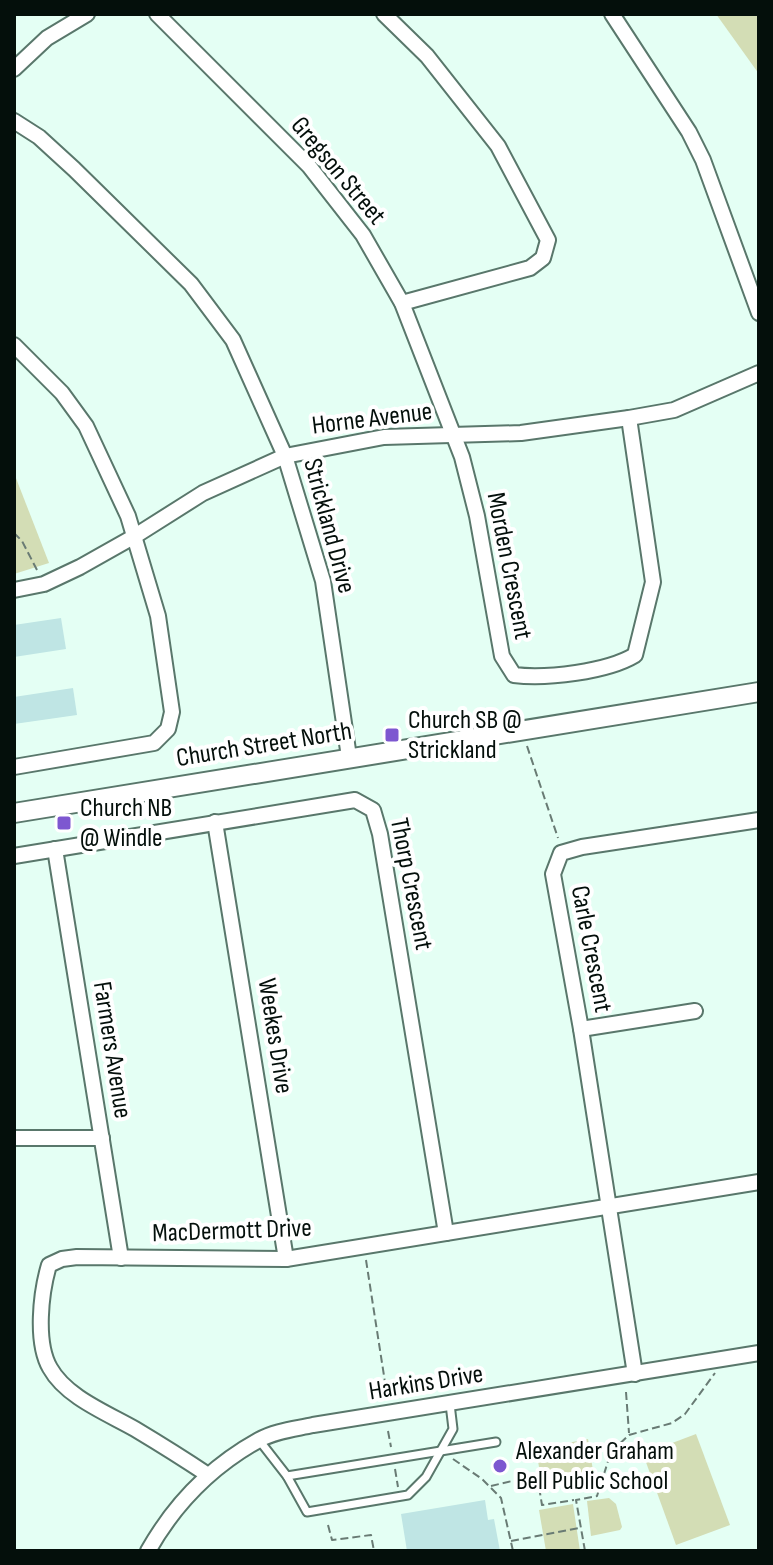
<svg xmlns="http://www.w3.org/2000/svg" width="773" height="1565" viewBox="0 0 773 1565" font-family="'Sofia Sans Condensed',sans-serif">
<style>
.green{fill:#d3ddb5}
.building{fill:#bfe5e4}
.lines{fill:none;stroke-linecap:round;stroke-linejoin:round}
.lane-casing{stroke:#59776b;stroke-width:11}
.street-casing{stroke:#59776b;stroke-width:18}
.secondary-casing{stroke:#59776b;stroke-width:22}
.path{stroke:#697b74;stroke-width:2;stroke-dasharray:8 4;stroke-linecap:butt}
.lane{stroke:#fff;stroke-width:7}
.street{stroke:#fff;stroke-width:14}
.secondary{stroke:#fff;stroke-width:18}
.poi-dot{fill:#7d57d0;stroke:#fff;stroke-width:3}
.labels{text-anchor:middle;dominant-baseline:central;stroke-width:8;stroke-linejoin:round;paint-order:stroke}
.street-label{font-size:26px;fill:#040f0b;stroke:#fff}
.poi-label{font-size:26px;fill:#040f0b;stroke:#fff;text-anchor:start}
</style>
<rect width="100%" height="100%" fill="#e4fff4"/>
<g class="green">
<path d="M716,14H759V74Z"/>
<path d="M14,473L49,563L14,574Z"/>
<path d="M696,1434L730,1525L676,1545L643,1454Z"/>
<path d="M588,1439L594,1477L542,1485L536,1449Z"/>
<path d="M609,1498L616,1504L622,1527L620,1530L591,1536L587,1501Z"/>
<path d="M573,1504L580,1551H546L539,1510Z"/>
</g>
<g class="building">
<path d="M61,618L66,649L14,657V625Z"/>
<path d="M73,688L77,715L14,724V697Z"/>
<path d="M485,1500L488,1520L494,1519L500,1551H407L401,1514Z"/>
</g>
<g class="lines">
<defs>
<g id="lane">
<path d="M259,1440L287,1476L307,1512L408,1495L426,1477L453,1429L450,1404"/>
<path d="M287,1476L496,1442"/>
</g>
<g id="street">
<path d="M157,14L309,166L363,235L402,303L462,457L477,516L502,656L514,675C546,679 607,672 635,655L653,582L629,418"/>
<path d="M384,14L427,56L498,146L548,240L543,258L530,268L402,303"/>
<path d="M612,14L689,132L703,160L759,313"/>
<path d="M14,69L47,38L87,14"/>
<path d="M14,121L39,137L74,169L191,284L233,340L285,456L323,581L349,757"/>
<path d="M14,345L62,393L86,426L128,516L158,616L172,712L168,729L154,743L14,767"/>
<path d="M14,590L44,584L80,567L135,536L203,493L285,456L384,437L521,433L629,418L674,410L759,373"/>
<path d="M215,822L286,1259"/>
<path d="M55,849L121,1258"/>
<path d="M14,856L355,800L373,810L380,834L446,1233"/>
<path d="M581,1029L695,1011"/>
<path d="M14,1138H102"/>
<path d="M635,1374L581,1029L553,874L561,853L582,847L759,820"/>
<path d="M208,1475C184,1459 160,1444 135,1429C107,1413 66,1397 50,1368C35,1342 41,1292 49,1265L62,1259L77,1257L286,1259L759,1182"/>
<path d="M148,1551C174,1505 212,1466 259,1440C275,1431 295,1429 313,1425L759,1353"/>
</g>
<path id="secondary" d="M14,813L759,692"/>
</defs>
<use href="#lane" class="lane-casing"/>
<use href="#street" class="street-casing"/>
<use href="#secondary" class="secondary-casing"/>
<g class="path">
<path d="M14,533L22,541L37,570"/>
<path d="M527,746L558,838"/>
<path d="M366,1260L387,1395"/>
<path d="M626,1392L629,1433"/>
<path d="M388,1431L391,1447"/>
<path d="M453,1459L482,1479L501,1498L513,1551"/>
<path d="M395,1469L398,1487"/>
<path d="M491,1486L537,1475L542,1505L574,1500"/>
<path d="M328,1525L332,1540L371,1535L374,1551"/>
<path d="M511,1541L579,1528"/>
<path d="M585,1551L576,1500L597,1496L611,1452L629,1435L672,1423L685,1414L715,1373"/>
</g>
<use href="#lane" class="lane"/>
<use href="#street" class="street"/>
<use href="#secondary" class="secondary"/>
</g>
<g class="poi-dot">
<rect x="384" y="727" width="16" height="16" rx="4"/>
<rect x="56" y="815" width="16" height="16" rx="4"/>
<circle cx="500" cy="1466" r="8"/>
</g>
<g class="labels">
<g class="street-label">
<text transform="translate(338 171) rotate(50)">Gregson Street</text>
<text transform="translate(372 419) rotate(-7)">Horne Avenue</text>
<text transform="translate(329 526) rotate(75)">Strickland Drive</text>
<text transform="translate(509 566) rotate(79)">Morden Crescent</text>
<text transform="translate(264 745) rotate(-9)">Church Street North</text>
<text transform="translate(411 884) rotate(79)">Thorp Crescent</text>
<text transform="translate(591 949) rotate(79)">Carle Crescent</text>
<text transform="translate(275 1036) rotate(81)">Weekes Drive</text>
<text transform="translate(112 1050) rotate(81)">Farmers Avenue</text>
<text transform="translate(232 1231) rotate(-2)">MacDermott Drive</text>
<text transform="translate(426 1383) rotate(-9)">Harkins Drive</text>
</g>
<g class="poi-label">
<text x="408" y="720">Church SB @<tspan x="408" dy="30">Strickland</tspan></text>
<text x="80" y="808">Church NB<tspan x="80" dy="30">@ Windle</tspan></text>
<text x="516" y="1451">Alexander Graham<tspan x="516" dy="30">Bell Public School</tspan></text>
</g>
</g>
<rect width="773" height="1565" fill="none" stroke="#040f0b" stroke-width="32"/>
</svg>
